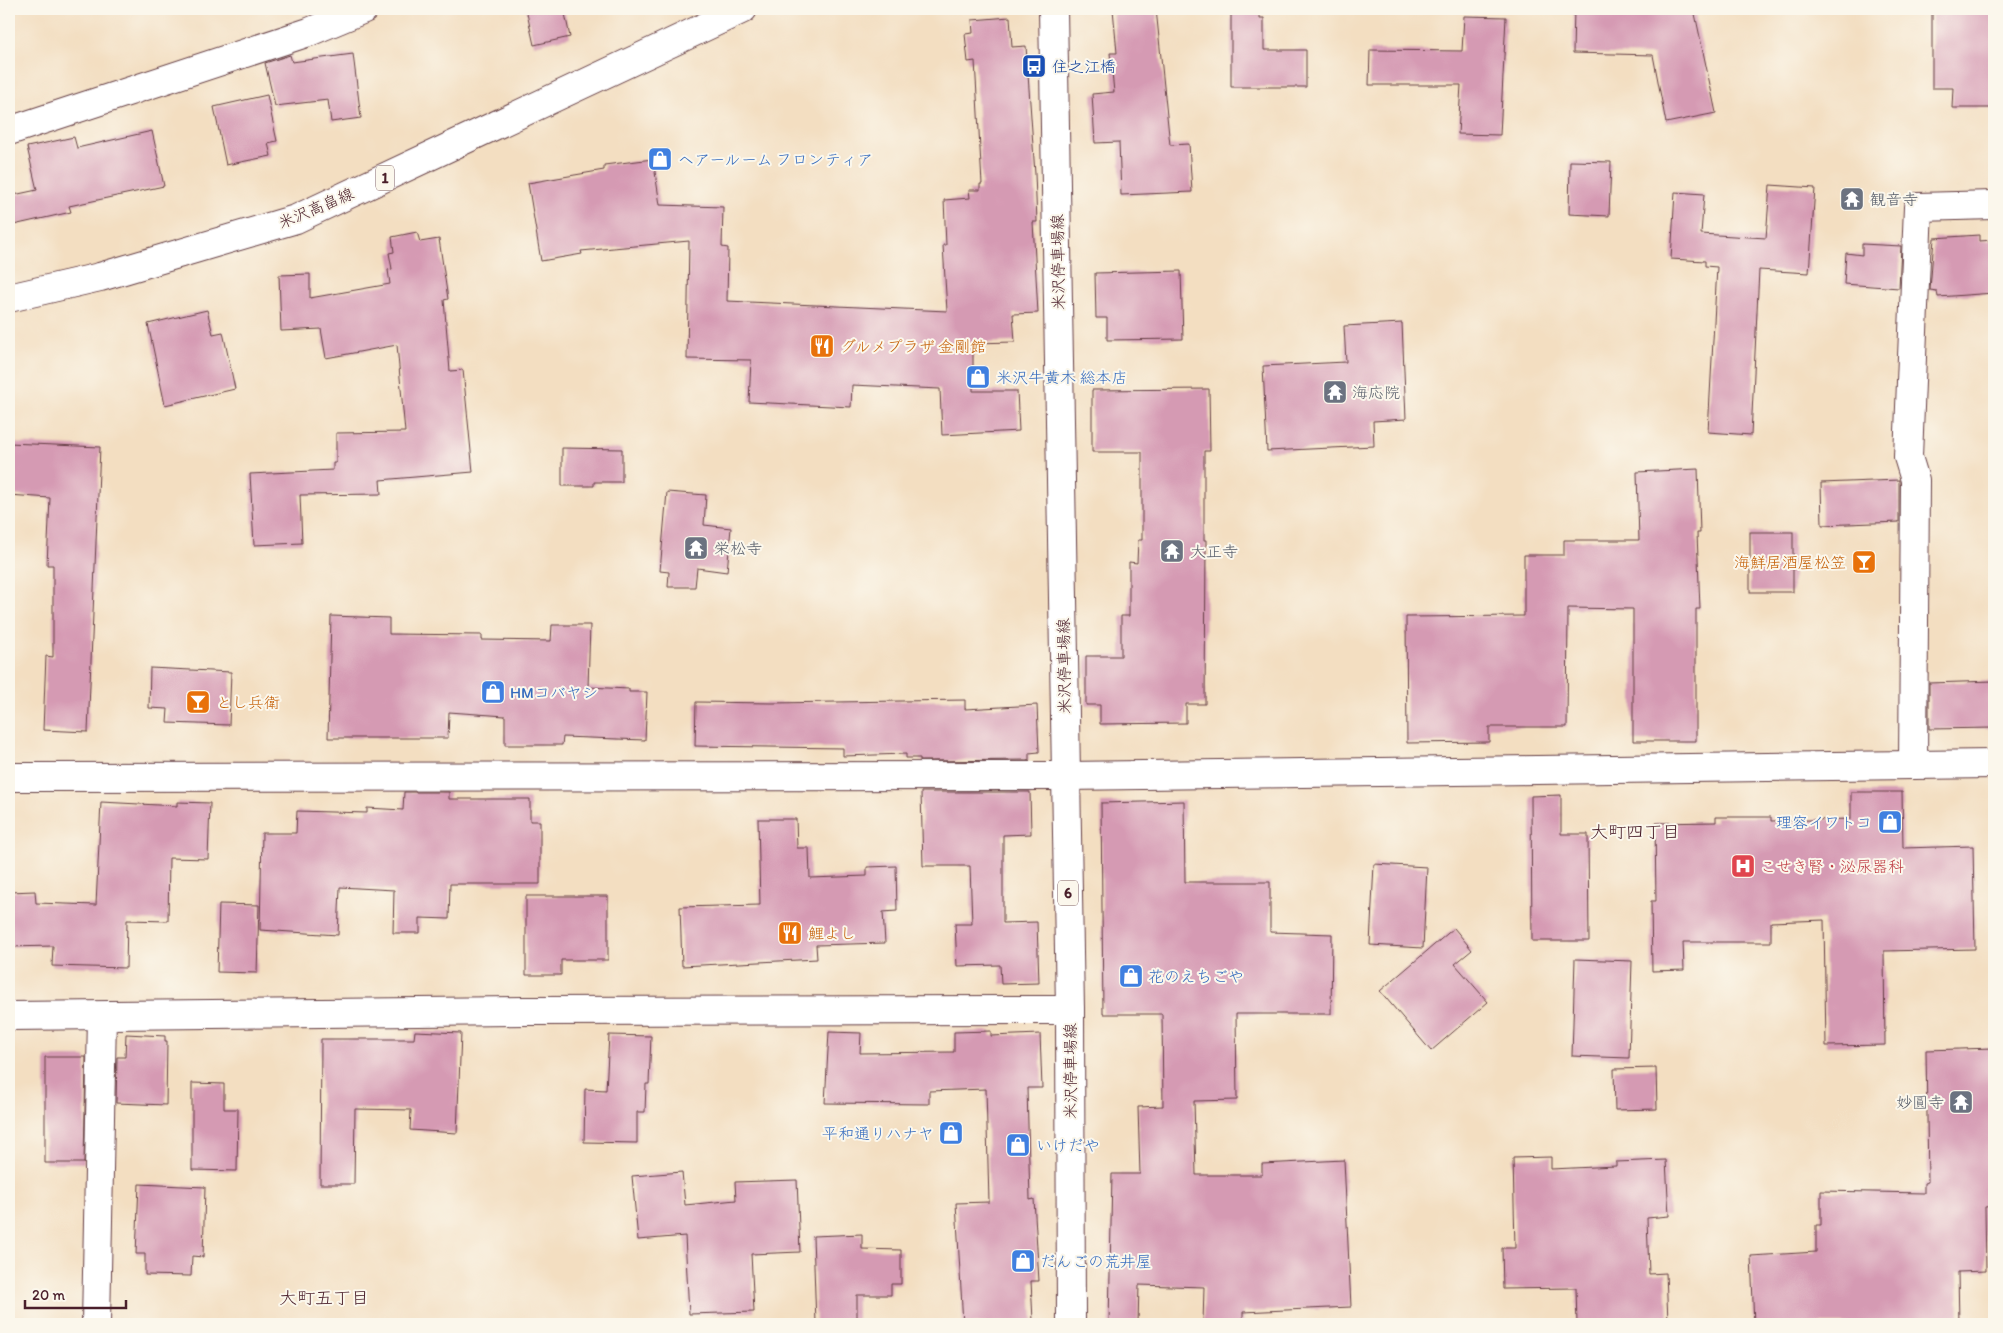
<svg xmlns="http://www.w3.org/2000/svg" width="2003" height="1333" viewBox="0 0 2003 1333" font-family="Itim,'Klee One',sans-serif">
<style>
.building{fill:#d59ab3}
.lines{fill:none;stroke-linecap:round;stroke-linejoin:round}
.minor-casing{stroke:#633c42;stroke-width:30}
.tertiary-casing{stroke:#633c42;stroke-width:30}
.primary-casing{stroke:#633c42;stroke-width:30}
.minor{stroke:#fff;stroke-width:28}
.tertiary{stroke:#fff;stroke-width:28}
.primary{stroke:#fff;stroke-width:28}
.labels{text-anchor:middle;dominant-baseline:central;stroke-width:4;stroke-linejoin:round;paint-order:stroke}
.shield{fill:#fbf7ec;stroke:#7f6065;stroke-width:1}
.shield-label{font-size:15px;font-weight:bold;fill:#4a1f2b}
.transit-label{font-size:16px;fill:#164399;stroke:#fbf7ec;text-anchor:start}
.shop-label{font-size:16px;fill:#366cbe;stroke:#fbf7ec;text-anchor:start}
.worship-label{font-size:16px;fill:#5b616d;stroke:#fbf7ec;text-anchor:start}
.street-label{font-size:16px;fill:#4a1f2b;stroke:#fbf7ec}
.food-label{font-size:16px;fill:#c56008;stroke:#fbf7ec;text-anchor:start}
.health-label{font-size:16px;fill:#be3a42;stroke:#fbf7ec;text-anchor:start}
.neighbourhood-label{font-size:18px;fill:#4a1f2b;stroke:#fbf7ec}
</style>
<rect width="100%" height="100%" fill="#fbf7ec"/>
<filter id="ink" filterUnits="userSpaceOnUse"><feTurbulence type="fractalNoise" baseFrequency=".02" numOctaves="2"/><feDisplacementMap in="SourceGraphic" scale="10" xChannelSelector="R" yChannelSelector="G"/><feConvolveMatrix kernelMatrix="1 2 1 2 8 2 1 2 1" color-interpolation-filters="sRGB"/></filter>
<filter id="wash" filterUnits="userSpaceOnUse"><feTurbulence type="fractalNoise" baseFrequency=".0096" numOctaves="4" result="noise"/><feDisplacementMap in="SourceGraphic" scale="20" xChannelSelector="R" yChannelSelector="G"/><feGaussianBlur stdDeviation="1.12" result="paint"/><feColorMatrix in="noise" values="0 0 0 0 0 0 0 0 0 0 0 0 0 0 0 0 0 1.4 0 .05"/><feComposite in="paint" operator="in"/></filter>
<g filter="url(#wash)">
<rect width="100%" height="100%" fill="#f3dec1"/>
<g id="blocks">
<g class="building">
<path d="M526,9H564L570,37L534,45Z"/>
<path d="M1113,9H1156L1170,145L1189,144L1192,192L1121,195L1119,142L1095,143L1092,94L1114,92L1110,53H1117Z"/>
<path d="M1231,9H1260V18H1264V50H1306V87H1231Z"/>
<path d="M1574,9H1694L1716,113L1666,123L1653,55L1573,53Z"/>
<path d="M1932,9H1994V108H1952L1953,88H1932Z"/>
<path d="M1464,16L1506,17L1500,135L1458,134L1461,85H1369L1370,50L1462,51Z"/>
<path d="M1010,17L1012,47L1026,46L1035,174L1037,222H1033L1038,313L1013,314L1015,342L973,343V391H1017L1019,431L942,435L940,389L852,385L851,407L749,402L751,360L687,359L689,241L581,251L582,254L541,261L528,183L604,170V165L653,159L660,205L723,207L722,247L728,248L727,301L947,311L943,245H946L944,200L970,198L969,190H980V184H982L975,61L968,62L965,34L973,33L972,20Z"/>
<path d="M353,54L361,118L331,122L328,100L275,106L265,63L290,55L292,62Z"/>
<path d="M267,95L277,141L268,143L271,156L226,165L214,107Z"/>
<path d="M152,131L164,186L69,206L71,212L9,226V196L37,190L27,147L74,137L77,148Z"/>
<path d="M1570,161L1611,162L1609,216L1569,214Z"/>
<path d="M1770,185L1815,188L1809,273L1759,270L1751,435L1708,432L1717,267L1705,266V261L1671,259L1675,192L1704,194L1701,234L1766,238Z"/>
<path d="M417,232L420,242L439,239L448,299L444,300L450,371L463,370L473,472L380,480L381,494L300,495L302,543L254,545L250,474L333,470V463H336V433L405,432L397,345L326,358L321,329L281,331L279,275L310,274V298L390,284L388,270L392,269L389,253L394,252L392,237Z"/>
<path d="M1979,235V241L1994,240V293L1938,297L1937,291L1930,290L1934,238Z"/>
<path d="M1862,244L1901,246L1899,288L1844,284L1846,253L1862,255Z"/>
<path d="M1181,271L1183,339L1107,340V318H1096L1095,273Z"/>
<path d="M207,310L213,334L223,332L235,389L165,405L148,324Z"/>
<path d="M1402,323L1406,419L1373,421L1374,446L1267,451L1263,366L1346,362L1344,326Z"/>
<path d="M1209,389L1210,451H1204V540H1206L1205,704H1186V723L1100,724V705H1086V656H1121V616H1129V562L1137,563L1138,540H1142V452H1092V390Z"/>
<path d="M9,443L100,447L88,732L43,730L46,656L53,657V565H47L50,498L9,495Z"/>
<path d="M562,448L622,449V482H594V486H562Z"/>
<path d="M1698,469L1700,533H1697L1700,609H1696V741H1633V609L1568,608L1567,727H1489V742L1407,743L1406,617L1524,616V555H1564V540H1639L1637,472Z"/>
<path d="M1899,480V522L1822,525L1821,483Z"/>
<path d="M667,492L706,495L704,525L731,528L727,572L697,568L695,587H668L669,572L660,571Z"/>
<rect x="1750" y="532" width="43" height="60"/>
<path d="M331,616L389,618V634L482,635V640L551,641L552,625H590L588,687L629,689V692H647L645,740L563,737L562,745H505V716L449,712L448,738H328Z"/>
<path d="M150,668L231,672L229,725L167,723L168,709L149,708Z"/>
<path d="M1994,681V728L1929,729V683Z"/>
<path d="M965,700V709L1037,705L1039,752L1029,753V760L920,761V758H906V754L843,756V748L695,746L696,702L772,703Z"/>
<path d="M404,792H449V799H530V821H540V884H450L449,919L420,918V933H393L394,890L340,887L338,935L260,930L262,833H296L297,811L367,813V808L403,810Z"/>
<path d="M921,792H1030L1031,834L1003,835V923L1037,922L1039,983L1001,984L1000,965L957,966L955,924H972L970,866H923Z"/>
<path d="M1851,792H1902L1903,848L1973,846L1975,949L1884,951L1885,1045L1826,1046L1824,920L1771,922V942H1683L1684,970L1652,971L1651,901H1656L1655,823L1716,822V817H1771V821L1851,819Z"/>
<path d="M1561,795V834H1588L1589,941H1532L1531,796Z"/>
<path d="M1184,801L1185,882H1270V932L1332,934L1331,1014H1236L1237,1100L1194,1101L1196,1175H1262V1164L1344,1160L1351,1307L1243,1312V1324H1203L1204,1287L1139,1285L1138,1324H1109L1112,1174H1140L1138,1107L1163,1106L1162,1014H1103L1101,803Z"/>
<path d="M101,802L177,806V802L210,803L208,859L169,858L168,921L127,920L126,968L52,966L53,946L9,947V892L35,891L36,903L96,905Z"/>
<path d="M758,819H796L797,848H809L810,878L867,876V867L896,866L897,911L883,912L885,943L816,945L817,959L682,966L680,907L760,905Z"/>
<path d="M1374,864L1427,867L1423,948L1370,945Z"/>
<path d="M526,896H608V960H561V975H526Z"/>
<path d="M219,904L259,905L257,973L217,972Z"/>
<path d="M1454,928L1472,950L1455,964L1488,1002L1431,1051L1380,991Z"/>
<path d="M1575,959L1632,961L1629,1058L1572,1056Z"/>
<path d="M415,1031L461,1033L457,1133L410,1130L411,1110L355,1109L354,1184H320L321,1039H414Z"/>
<path d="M991,1031V1036L1040,1034L1042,1088H1027L1030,1200L1034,1199L1039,1281H1031L1033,1321L963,1324L956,1203L989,1202L986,1089L929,1091V1104L825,1103L829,1032L861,1033L860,1053L954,1052V1032Z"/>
<path d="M126,1034L165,1036V1041H167L166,1105L116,1103L117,1057H125Z"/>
<path d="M609,1035L651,1036L649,1084H646L645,1112H637V1143L584,1142L585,1089L606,1090Z"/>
<path d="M1994,1048V1206L1985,1207L1986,1271L1958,1272L1959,1324H1754L1751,1256L1816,1252V1225H1821V1191L1924,1193V1183L1928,1182L1926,1050Z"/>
<path d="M45,1057H86L84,1163H45Z"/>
<path d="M1656,1068L1657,1109L1615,1110L1614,1069Z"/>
<path d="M192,1083L224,1084V1109H238L237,1171L192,1170Z"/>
<path d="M1551,1157V1169L1616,1166V1162L1666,1160L1669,1216L1647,1218L1649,1274L1666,1273L1668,1322L1577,1324L1576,1288L1503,1289L1502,1248H1515L1513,1158Z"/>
<path d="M682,1172L685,1205L736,1200L735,1182L797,1180L800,1252L751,1254L754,1312L689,1314L685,1236L638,1240L632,1176Z"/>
<path d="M139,1184L205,1187L203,1257L192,1256L191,1276L145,1275V1254H136Z"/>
<path d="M862,1234V1249L901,1250V1284H891V1295H857V1324H816L813,1236Z"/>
</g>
</g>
</g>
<g filter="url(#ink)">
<use href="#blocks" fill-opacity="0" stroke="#633c42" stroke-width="1"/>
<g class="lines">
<defs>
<g id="minor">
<path d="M9,131L309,32L364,9"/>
<path d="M1913,765L1915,480L1908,457L1918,207L1994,205"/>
<path d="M96,1324L102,1016"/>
</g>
<g id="tertiary">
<path d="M9,777L1066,776L1994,764"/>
<path d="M9,1016L527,1011L1070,1010"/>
</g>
<g id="primary">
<path d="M1053,9L1070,1010L1071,1324"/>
<path d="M9,298L100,277L296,219L743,9"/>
</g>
</defs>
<use href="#minor" class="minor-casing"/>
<use href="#tertiary" class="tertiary-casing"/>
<use href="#primary" class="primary-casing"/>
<use href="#minor" class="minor"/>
<use href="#tertiary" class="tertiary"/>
<use href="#primary" class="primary"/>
</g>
</g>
<defs>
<symbol id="bus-square" viewBox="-11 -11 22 22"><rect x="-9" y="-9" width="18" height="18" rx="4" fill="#1a4fb4" stroke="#fbf7ec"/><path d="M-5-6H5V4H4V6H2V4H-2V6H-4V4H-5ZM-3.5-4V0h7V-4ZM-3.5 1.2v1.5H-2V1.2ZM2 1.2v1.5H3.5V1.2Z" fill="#fff"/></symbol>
<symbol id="shop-square" viewBox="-11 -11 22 22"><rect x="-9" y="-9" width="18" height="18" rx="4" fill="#3f7fe0" stroke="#fbf7ec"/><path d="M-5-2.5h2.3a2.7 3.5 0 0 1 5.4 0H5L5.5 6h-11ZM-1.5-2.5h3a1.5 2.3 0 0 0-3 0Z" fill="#fff"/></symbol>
<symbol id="temple-square" viewBox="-11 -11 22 22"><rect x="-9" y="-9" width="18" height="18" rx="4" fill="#6b7280" stroke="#fbf7ec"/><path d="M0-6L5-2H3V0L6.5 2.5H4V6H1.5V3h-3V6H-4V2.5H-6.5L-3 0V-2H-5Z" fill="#fff"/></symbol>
<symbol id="restaurant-square" viewBox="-11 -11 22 22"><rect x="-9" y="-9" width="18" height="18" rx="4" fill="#e8710a" stroke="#fbf7ec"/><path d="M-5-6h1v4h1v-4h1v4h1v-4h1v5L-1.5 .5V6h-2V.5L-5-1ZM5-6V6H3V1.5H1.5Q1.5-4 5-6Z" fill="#fff"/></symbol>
<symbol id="bar-square" viewBox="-11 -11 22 22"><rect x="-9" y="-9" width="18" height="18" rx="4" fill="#e8710a" stroke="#fbf7ec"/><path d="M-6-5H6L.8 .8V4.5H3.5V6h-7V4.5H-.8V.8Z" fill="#fff"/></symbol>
<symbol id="hospital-square" viewBox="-11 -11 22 22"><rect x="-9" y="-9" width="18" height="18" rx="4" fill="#e0444e" stroke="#fbf7ec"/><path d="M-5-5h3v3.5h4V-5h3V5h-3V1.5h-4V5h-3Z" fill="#fff"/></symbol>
</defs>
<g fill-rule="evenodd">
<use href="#bus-square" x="1020" y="52" width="28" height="28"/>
<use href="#shop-square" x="646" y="145" width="28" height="28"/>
<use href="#temple-square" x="1838" y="185" width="28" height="28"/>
<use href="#restaurant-square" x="808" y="332" width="28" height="28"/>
<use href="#shop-square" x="964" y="363" width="28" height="28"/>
<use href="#temple-square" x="1321" y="378" width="28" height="28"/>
<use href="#temple-square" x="682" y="534" width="28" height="28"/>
<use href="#temple-square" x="1158" y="537" width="28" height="28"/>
<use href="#bar-square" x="1850" y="548" width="28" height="28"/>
<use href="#shop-square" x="479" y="678" width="28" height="28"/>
<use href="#bar-square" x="184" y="688" width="28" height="28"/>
<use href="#shop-square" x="1876" y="808" width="28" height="28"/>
<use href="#hospital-square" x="1729" y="852" width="28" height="28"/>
<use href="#restaurant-square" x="776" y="919" width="28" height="28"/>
<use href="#shop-square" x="1117" y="962" width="28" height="28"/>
<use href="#temple-square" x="1947" y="1088" width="28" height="28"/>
<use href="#shop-square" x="937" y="1119" width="28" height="28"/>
<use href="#shop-square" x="1004" y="1131" width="28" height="28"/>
<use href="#shop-square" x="1009" y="1247" width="28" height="28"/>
</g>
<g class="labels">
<g class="shield">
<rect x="376" y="165.5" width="18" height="25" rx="4"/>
<rect x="1058" y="880.5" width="20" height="25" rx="4"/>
</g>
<g class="shield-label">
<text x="385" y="178">1</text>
<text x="1068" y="893">6</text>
</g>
<g class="transit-label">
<text x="1052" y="66">住之江橋</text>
</g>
<g class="shop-label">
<text x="678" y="159">ヘアールーム フロンティア</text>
<text x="996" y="377">米沢牛黄木 総本店</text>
<text x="510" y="692">HMコバヤシ</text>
<text x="1872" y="822" text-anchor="end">理容イワトコ</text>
<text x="1148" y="976">花のえちごや</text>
<text x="934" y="1133" text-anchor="end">平和通りハナヤ</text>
<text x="1036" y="1145">いけだや</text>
<text x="1040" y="1261">だんごの荒井屋</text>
</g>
<g class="worship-label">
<text x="1870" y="199">観音寺</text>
<text x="1352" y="392">海応院</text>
<text x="714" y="548">栄松寺</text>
<text x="1190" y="551">大正寺</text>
<text x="1944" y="1102" text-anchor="end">妙圓寺</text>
</g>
<g class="street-label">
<text transform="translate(316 208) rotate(-23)">米沢高畠線</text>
<text transform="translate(1058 262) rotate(-91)">米沢停車場線</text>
<text transform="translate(1064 666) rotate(-91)">米沢停車場線</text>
<text transform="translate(1070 1071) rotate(-90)">米沢停車場線</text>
</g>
<g class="food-label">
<text x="840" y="346">グルメプラザ 金剛館</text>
<text x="1846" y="562" text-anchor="end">海鮮居酒屋松笠</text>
<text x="216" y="702">とし兵衛</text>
<text x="808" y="933">鯉よし</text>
</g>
<g class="health-label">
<text x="1760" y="866">こせき腎・泌尿器科</text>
</g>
<g class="neighbourhood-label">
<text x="1635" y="832">大町四丁目</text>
<text x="324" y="1298">大町五丁目</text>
</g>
</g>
<rect width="2003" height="1333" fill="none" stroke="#fbf7ec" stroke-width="30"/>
<path d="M25 1300v8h101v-8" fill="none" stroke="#4a1f2b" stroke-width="2.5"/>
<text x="32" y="1300" font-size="15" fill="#4a1f2b" stroke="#fbf7ec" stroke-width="4" paint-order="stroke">20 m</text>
</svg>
